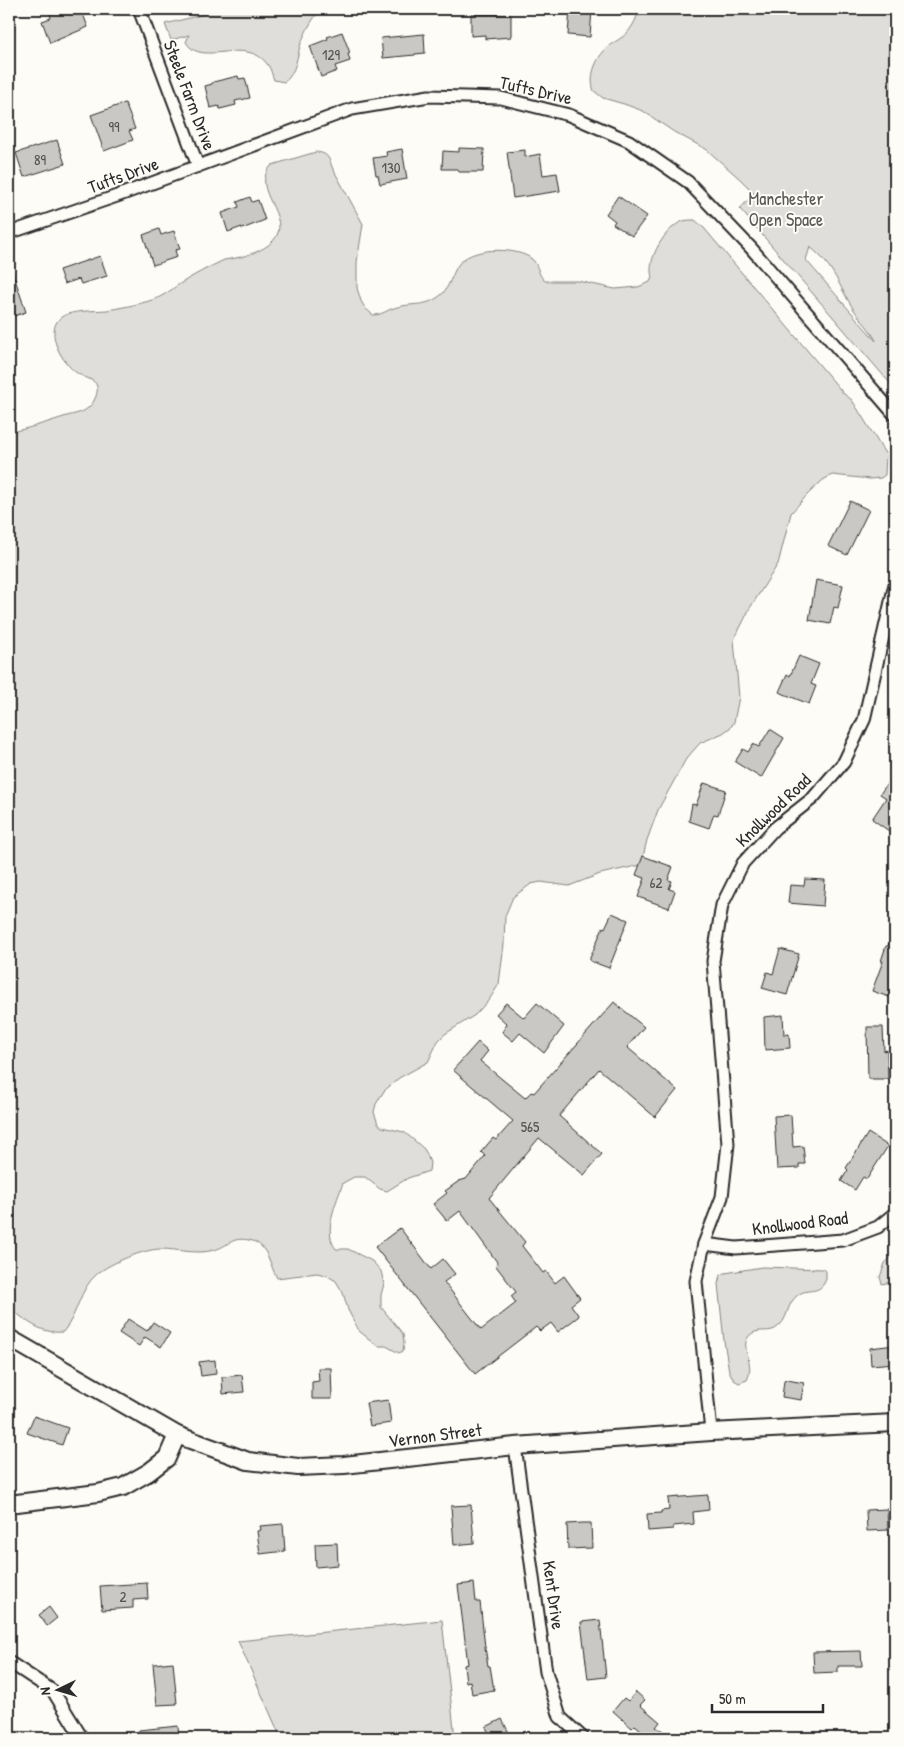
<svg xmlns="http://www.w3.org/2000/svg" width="904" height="1747" viewBox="0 0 904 1747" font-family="'Patrick Hand',sans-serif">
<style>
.green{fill:#dfdeda;stroke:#858482;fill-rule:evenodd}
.building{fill:#c9c8c4;stroke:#2b2b2b}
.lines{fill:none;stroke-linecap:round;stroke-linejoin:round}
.street-casing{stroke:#2b2b2b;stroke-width:15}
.secondary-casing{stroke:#2b2b2b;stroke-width:20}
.street{stroke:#fdfcf7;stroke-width:11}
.secondary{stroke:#fdfcf7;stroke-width:16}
.labels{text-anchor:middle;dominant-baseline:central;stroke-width:4;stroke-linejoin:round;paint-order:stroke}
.number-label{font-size:15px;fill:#525251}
.street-label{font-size:18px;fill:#2b2b2b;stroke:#fdfcf7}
.park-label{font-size:18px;fill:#585857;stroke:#fdfcf7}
</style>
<rect width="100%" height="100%" fill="#fdfcf7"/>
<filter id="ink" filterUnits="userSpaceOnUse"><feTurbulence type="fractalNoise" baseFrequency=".02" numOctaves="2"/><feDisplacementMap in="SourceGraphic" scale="10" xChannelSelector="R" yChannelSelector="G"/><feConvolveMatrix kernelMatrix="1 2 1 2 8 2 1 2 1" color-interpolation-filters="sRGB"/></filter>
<g filter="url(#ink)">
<g class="green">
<path d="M207,9H321C312,19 306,31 301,43C297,55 296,75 284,82L274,80C272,75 271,69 268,65C246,34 201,69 186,42L189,35L171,40L165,24L205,14Z"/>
<path d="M639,9H895V389L740,209L754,193L740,179L706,149L674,132L643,111L624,104L603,98L594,91C588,75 597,56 610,45C616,41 622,38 627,33C633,26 637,18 639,9ZM810,247C835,267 838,285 854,310C861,320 871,330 876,341L806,260Z"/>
<path d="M316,152C327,153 329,157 332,167L363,224L357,262V288L361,301L365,308L373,315C382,315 387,310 394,308C413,302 425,308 441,295C449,288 452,274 458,265C470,247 512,247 529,257C539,262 537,275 545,281H578L615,289L638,287L650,282L652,277C646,259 666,227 683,221C687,220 691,220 695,220L704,228L844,394L852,400L886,455L885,475L881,478L870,479L832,475L823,480L808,494L791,513L778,564L750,608L734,640L739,697L734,722L731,727L723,733L700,743L686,759L658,810L647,840L641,865L600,874L569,886L541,882L531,884L513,897L505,916L504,944L499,984L489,1000L475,1015L445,1034L438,1041L428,1062L399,1078L384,1091L376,1104L374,1112L378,1124L382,1127L404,1132L415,1141L424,1149L427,1154L430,1163L429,1171L408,1178L387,1191L380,1189L365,1177H354L343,1183C337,1201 322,1232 336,1249H348L372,1261L381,1271L384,1284L381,1295V1307L403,1334L404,1343L403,1351L399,1353L386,1346H378L359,1331L348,1310L343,1293L336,1281L326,1275L317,1273L277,1278C270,1266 268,1246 253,1241C231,1235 230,1246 214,1250C197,1255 177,1249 161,1249C144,1249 110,1263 97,1274C79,1289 78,1315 63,1332C40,1334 25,1320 9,1307V432C29,429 47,422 67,416C74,414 82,413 88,408C94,403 100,391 96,384C93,379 82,377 77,373C63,364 44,333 60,318C69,310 95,311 107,310C120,308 140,304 152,300C162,297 170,291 178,285C192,276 209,267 224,260C228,259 232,259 236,258C249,255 263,251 273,241C295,217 247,189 272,165Z"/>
<path d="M895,1254V1281L882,1284L880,1277L885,1263Z"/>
<path d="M762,1267L824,1269L826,1271V1279C820,1296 808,1287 798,1295C785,1304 790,1320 775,1329C767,1333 756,1328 749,1336C739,1347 756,1363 747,1380L739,1383L734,1380L729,1371L724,1341L718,1284L720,1276L725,1273Z"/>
<path d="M442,1620L455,1738H281L238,1641Z"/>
</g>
<g class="building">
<path d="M63,9H81L88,27L50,43L42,21L51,18L50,14Z"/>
<path d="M570,9H592L590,37L568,35Z"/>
<path d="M471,14L511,15V37L485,39V35L471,36Z"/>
<path d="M342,32L350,53L348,54L350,61L335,66L337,71L321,77L310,46L328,39L327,37Z"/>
<path d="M424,34L425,53L415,54V55L383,58L381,38Z"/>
<path d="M238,76L239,79L245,78L250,98L235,101L236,105L220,109L219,106L210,108L205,86L212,84L213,82Z"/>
<path d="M125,103L135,129L129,131L133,140L104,151L91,115Z"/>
<path d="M57,140L65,164L24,177L16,153Z"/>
<path d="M459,148L484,149L483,172H459L458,169H442L443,151L459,152Z"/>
<path d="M402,149L407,179L380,184L378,175H376L373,158L387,156L386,152Z"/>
<path d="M525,150V157L540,154L543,175L557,173L560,191L513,198L507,152Z"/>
<path d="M618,196L647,216L632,236L613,224L615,221L606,214Z"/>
<path d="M250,197L252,202L258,200L265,220L242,229V227L228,232L222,213L239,207L237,202Z"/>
<path d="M159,229L161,235L174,231L180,249L175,250L177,257L153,265L143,235Z"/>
<path d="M100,256L107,276L81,284L79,279L64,284L59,270Z"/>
<path d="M11,267L26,312L14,316L12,312L9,313V268Z"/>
<path d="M850,501L869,510L847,555L828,546Z"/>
<path d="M816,580L843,585L838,608L834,607L830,624L809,620Z"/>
<path d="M799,656L819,664L811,684L816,686L809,704L779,692L787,674L790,676Z"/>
<path d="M770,729L784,738L761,778L735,762L743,749L748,752L753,744L759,747Z"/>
<path d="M895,772V822L889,831L872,819L886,798L880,794Z"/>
<path d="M704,783L726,790L718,815L714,814L709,828L689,821L692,804L696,805Z"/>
<path d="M643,856L673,867L668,880L672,881L669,889L675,891L669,908L638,897L645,878L636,875Z"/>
<path d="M805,879L825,880L823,906L788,903L790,885L804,886Z"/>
<path d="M612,913L628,920L609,968L590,961V958L603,927L605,928Z"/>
<path d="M894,931H895V966L892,976L895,978V980L889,997L872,991L883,961H881L886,946H888Z"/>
<path d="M780,949L799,954L787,995L762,988L767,972L773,974Z"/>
<path d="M614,1002L644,1027L627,1047L677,1090L655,1117L599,1069L559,1116L602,1154L584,1175L539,1138L489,1198L525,1242L522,1246L543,1273L546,1271L555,1283L564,1276L580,1298L571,1305L579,1316L558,1332L551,1323L540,1331L536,1327L475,1374L375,1247L400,1228L431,1269L443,1259L455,1274L444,1282L481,1330L516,1303L511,1296L516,1292L496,1266L497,1262L460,1211L447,1221L433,1204L447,1193L445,1191L459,1181L466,1179L485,1156L481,1152L493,1138L496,1140L513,1121L453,1070L478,1042L488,1051L480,1061L525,1098L531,1092L534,1093Z"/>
<path d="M506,1003L524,1018L537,1003L564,1026L544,1053L520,1033L513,1041L502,1032L507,1024L496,1014Z"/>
<path d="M783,1015L784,1035L789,1034L790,1048L765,1050L764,1017Z"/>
<path d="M867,1027H883L884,1051L887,1050L888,1079H868Z"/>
<path d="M791,1115L793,1147L803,1146L805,1164H799V1168L777,1169L774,1116Z"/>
<path d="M868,1133L888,1146L867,1179L863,1177L855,1190L841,1181L848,1170L846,1168Z"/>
<path d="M128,1319L147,1331L153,1322L170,1333L161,1347L145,1337L139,1346L119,1333Z"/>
<path d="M895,1345V1363L871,1365L870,1348Z"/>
<path d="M215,1360L216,1374L201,1376L199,1362Z"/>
<path d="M318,1368H331L332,1399H312V1382L319,1381Z"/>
<path d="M242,1375L244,1392L223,1394L222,1377Z"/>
<path d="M787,1380L804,1383L801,1400L782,1397L784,1381Z"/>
<path d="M388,1400L391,1423L370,1426L366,1403Z"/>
<path d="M34,1416L68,1428L62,1445L27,1433Z"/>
<path d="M708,1495L709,1510L693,1512L694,1524L673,1526V1529L648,1531L647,1514L661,1513V1511L669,1510L668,1498Z"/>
<path d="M471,1505L474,1543L454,1545L451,1506Z"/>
<path d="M887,1509L888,1530L867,1531L866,1510Z"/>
<path d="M583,1523H591L592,1548L568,1549L567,1524Z"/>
<path d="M283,1524L285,1551L260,1554L257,1531L261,1530L260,1526Z"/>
<path d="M337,1543L338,1565L316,1567L315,1544Z"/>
<path d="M147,1583L148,1599L133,1600V1608L102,1610L100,1586Z"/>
<path d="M474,1583L476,1602H480L485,1647L488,1666H490L494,1690L472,1694L470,1681L466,1682L464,1665L468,1664L458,1585Z"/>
<path d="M49,1607L57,1618L47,1626L39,1615Z"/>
<path d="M600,1620L606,1677L588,1679L581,1622Z"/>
<path d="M861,1651L862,1666H838V1672L814,1673L813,1652Z"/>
<path d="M173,1662L177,1704L157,1705L153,1664Z"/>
<path d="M636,1692L645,1700L640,1705L660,1722L656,1727L675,1738H651L635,1725L632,1728L613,1711L624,1698L628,1701Z"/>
<path d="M502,1719L509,1733L499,1738H491L486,1727Z"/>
<path d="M178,1726L179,1738H139V1730Z"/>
</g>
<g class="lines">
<defs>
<g id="street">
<path d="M139,9L198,166"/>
<path d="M9,233L117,196L352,109L429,96L501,98L569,115L629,141L688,182L751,248L895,415"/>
<path d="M704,1244L736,1248L843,1240L878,1227L895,1213"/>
<path d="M711,1432L696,1281L704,1244L722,1197L728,1144L713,961L722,905L743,863L775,828L813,798L844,762L864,720L895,584"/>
<path d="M515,1446L546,1672L560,1717L583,1738"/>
<path d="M9,1662L53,1691L82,1738"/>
</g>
<g id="secondary">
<path d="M9,1338L177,1435L248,1461L298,1467L344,1465L515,1446L711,1432L895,1423"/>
<path d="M9,1504L98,1493L123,1487L149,1472L167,1458L177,1435"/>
</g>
</defs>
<use href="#street" class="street-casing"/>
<use href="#secondary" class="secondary-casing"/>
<use href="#street" class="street"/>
<use href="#secondary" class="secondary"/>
</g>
</g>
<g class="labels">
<g class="number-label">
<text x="331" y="54">129</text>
<text x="114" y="126">99</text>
<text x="40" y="159">89</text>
<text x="391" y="167">130</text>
<text x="656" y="882">62</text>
<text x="530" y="1126">565</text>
<text x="123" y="1596">2</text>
</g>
<g class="street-label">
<text transform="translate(536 90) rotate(13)">Tufts Drive</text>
<text transform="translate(190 95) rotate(69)">Steele Farm Drive</text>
<text transform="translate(123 175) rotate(-20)">Tufts Drive</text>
<text transform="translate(773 810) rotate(-44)">Knollwood Road</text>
<text transform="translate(800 1223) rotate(-7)">Knollwood Road</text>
<text transform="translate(435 1435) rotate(-7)">Vernon Street</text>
<text transform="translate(554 1595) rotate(82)">Kent Drive</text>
</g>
<g class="park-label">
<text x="786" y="198">Manchester<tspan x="786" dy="21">Open Space</tspan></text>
</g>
</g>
<rect width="904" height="1747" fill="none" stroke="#fdfcf7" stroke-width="30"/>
<rect x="15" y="15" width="874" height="1717" fill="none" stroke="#2b2b2b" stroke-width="2" filter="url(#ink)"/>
<g transform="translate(58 1690) rotate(265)" stroke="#fdfcf7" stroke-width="4" paint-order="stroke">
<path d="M0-4L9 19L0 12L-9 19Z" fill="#2b2b2b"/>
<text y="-8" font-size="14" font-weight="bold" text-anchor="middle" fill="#2b2b2b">N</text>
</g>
<path d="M712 1704v8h111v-8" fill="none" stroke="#2b2b2b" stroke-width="2.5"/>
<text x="719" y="1704" font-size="15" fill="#2b2b2b" stroke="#fdfcf7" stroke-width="4" paint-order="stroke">50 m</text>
</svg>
